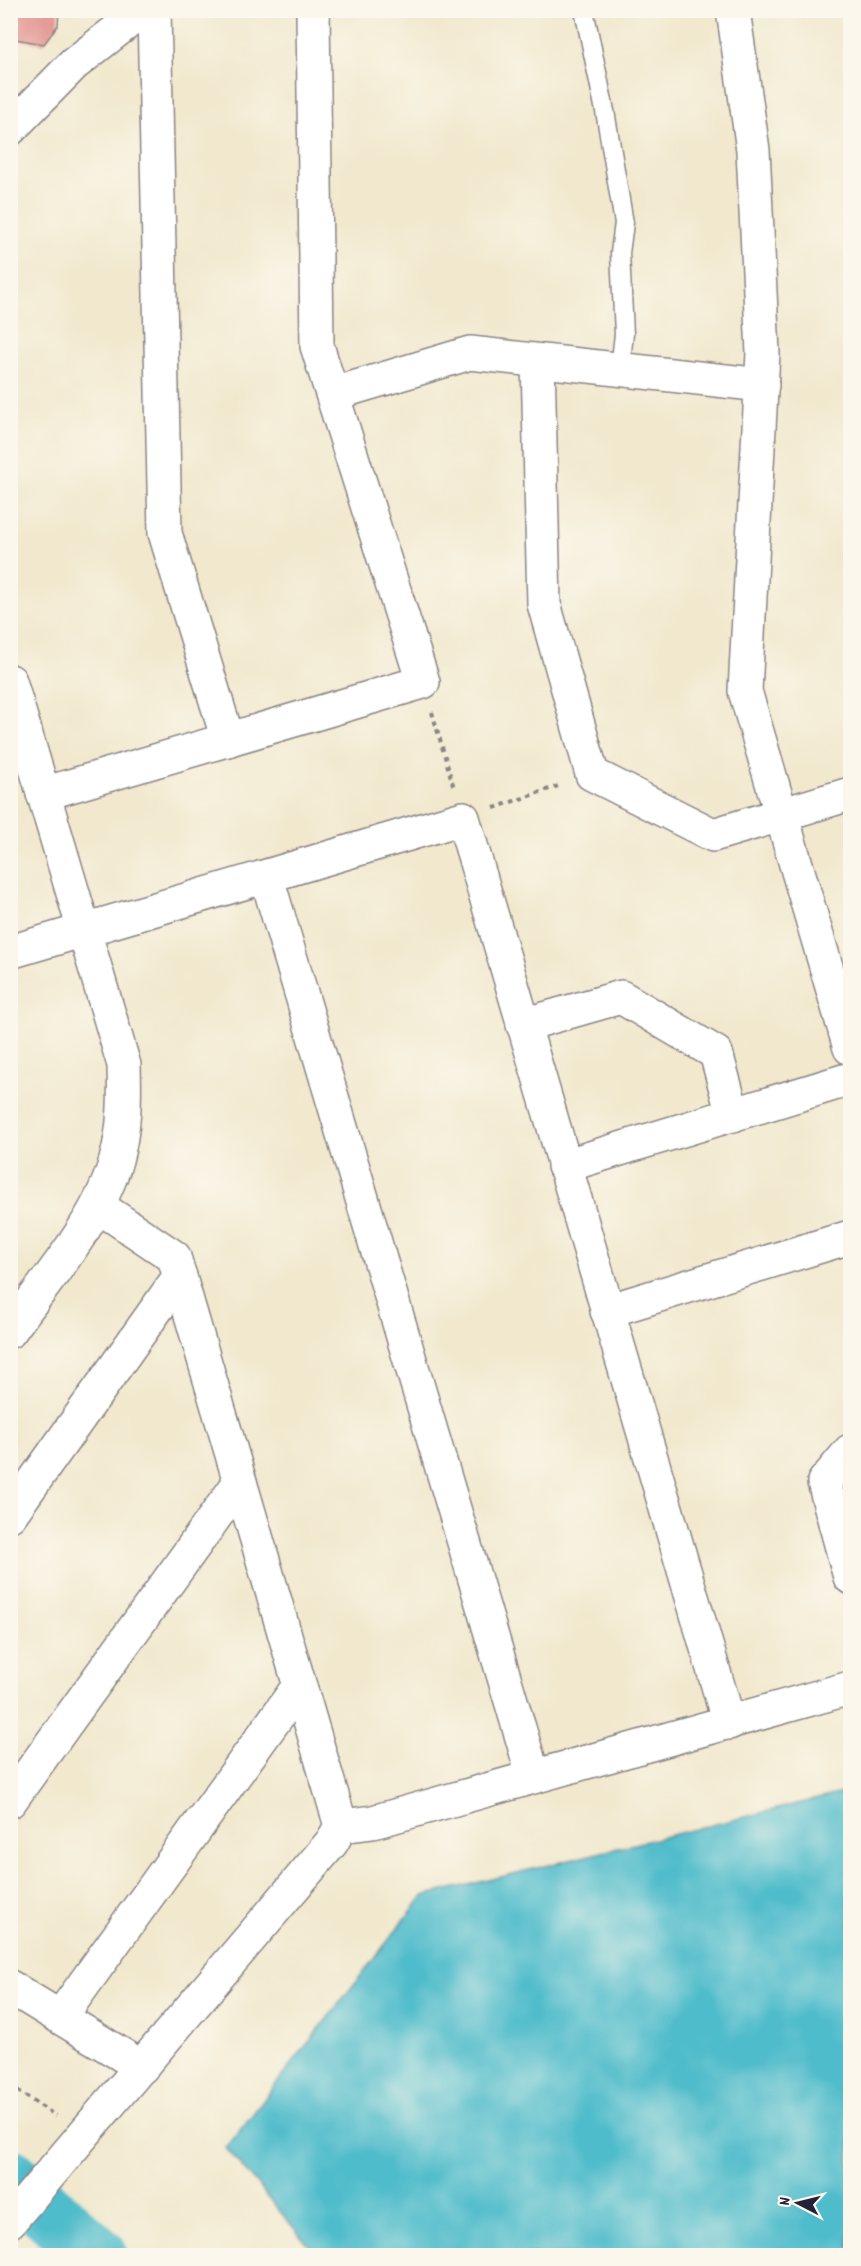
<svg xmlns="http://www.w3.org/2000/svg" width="861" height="2266" viewBox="0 0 861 2266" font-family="Dekko,sans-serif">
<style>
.water{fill:#50bccb;stroke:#396f83;stroke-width:1.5}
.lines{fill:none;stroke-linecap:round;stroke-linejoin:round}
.river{stroke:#50bccb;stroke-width:60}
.building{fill:#e2908c}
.lane-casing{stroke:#8a8584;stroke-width:21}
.street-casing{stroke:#8a8584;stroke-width:36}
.path{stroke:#8a8584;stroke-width:4;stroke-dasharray:4.5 4.5;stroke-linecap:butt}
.lane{stroke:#fff;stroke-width:18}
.street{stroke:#fff;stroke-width:33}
</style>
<rect width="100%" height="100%" fill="#fbf7ec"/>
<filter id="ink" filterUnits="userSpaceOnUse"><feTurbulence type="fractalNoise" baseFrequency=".0167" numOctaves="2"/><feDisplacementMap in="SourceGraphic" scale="12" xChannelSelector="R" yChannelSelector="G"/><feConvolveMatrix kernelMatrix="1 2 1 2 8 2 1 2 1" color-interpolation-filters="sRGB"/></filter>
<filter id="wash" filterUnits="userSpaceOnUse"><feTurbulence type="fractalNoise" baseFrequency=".008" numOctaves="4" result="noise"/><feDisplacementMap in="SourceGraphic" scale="24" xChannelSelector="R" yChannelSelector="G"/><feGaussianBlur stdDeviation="1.35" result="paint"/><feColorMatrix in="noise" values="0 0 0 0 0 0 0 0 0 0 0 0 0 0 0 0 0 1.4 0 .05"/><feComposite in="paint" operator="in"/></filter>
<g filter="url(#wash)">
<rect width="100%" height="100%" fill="#f1e8cd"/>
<path class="water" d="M850,1791V2255H317L226,2148L423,1896Z"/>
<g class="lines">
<path class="river" d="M10,2178L98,2256"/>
</g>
<g id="blocks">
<path class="building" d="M18,10H59L58,25L44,44L15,39Z"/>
</g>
</g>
<g filter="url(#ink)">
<use href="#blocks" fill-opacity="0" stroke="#8a8584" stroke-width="1.5"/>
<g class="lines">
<defs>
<path id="lane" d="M584,10L605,111L624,223L620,253L624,334L620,368"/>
<g id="street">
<path d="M154,10L165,533L228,740"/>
<path d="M733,10L753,150L763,353L745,691L850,1048"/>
<path d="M10,129L74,64L143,10"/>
<path d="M538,362L544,604L592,774L713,835L850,794"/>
<path d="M333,394L470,353L762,385"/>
<path d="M10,681L124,1065C125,1097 125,1128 116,1160C100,1220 46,1280 10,1331"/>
<path d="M43,794L423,682L317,346L313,10"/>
<path d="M267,878L533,1775"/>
<path d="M10,952L463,818L729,1723"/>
<path d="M523,1025L621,997L716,1053L733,1115"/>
<path d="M564,1166L850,1079"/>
<path d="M607,1311L850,1237"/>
<path d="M850,1451L824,1482L850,1577"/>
<path d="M10,1515L180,1276"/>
<path d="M10,1801L240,1482"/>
<path d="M341,1826L373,1822L850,1688"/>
<path d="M10,1987L142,2067"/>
<path d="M61,2016L299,1686"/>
<path d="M10,2221L332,1842L341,1826L174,1257L98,1206"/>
</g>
</defs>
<use href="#lane" class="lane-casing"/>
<use href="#street" class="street-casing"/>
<g class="path">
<path d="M432,712L454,788"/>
<path d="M494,808L561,785"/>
<path d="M10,2086L56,2116"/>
</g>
<use href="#lane" class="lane"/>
<use href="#street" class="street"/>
</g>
</g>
<rect width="861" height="2266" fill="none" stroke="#fbf7ec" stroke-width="36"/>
<g transform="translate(798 2203) rotate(277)" stroke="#fbf7ec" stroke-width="4.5" paint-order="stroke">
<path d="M0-4.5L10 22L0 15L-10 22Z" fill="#22223b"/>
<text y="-9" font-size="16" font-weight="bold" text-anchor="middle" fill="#22223b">N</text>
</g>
</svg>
